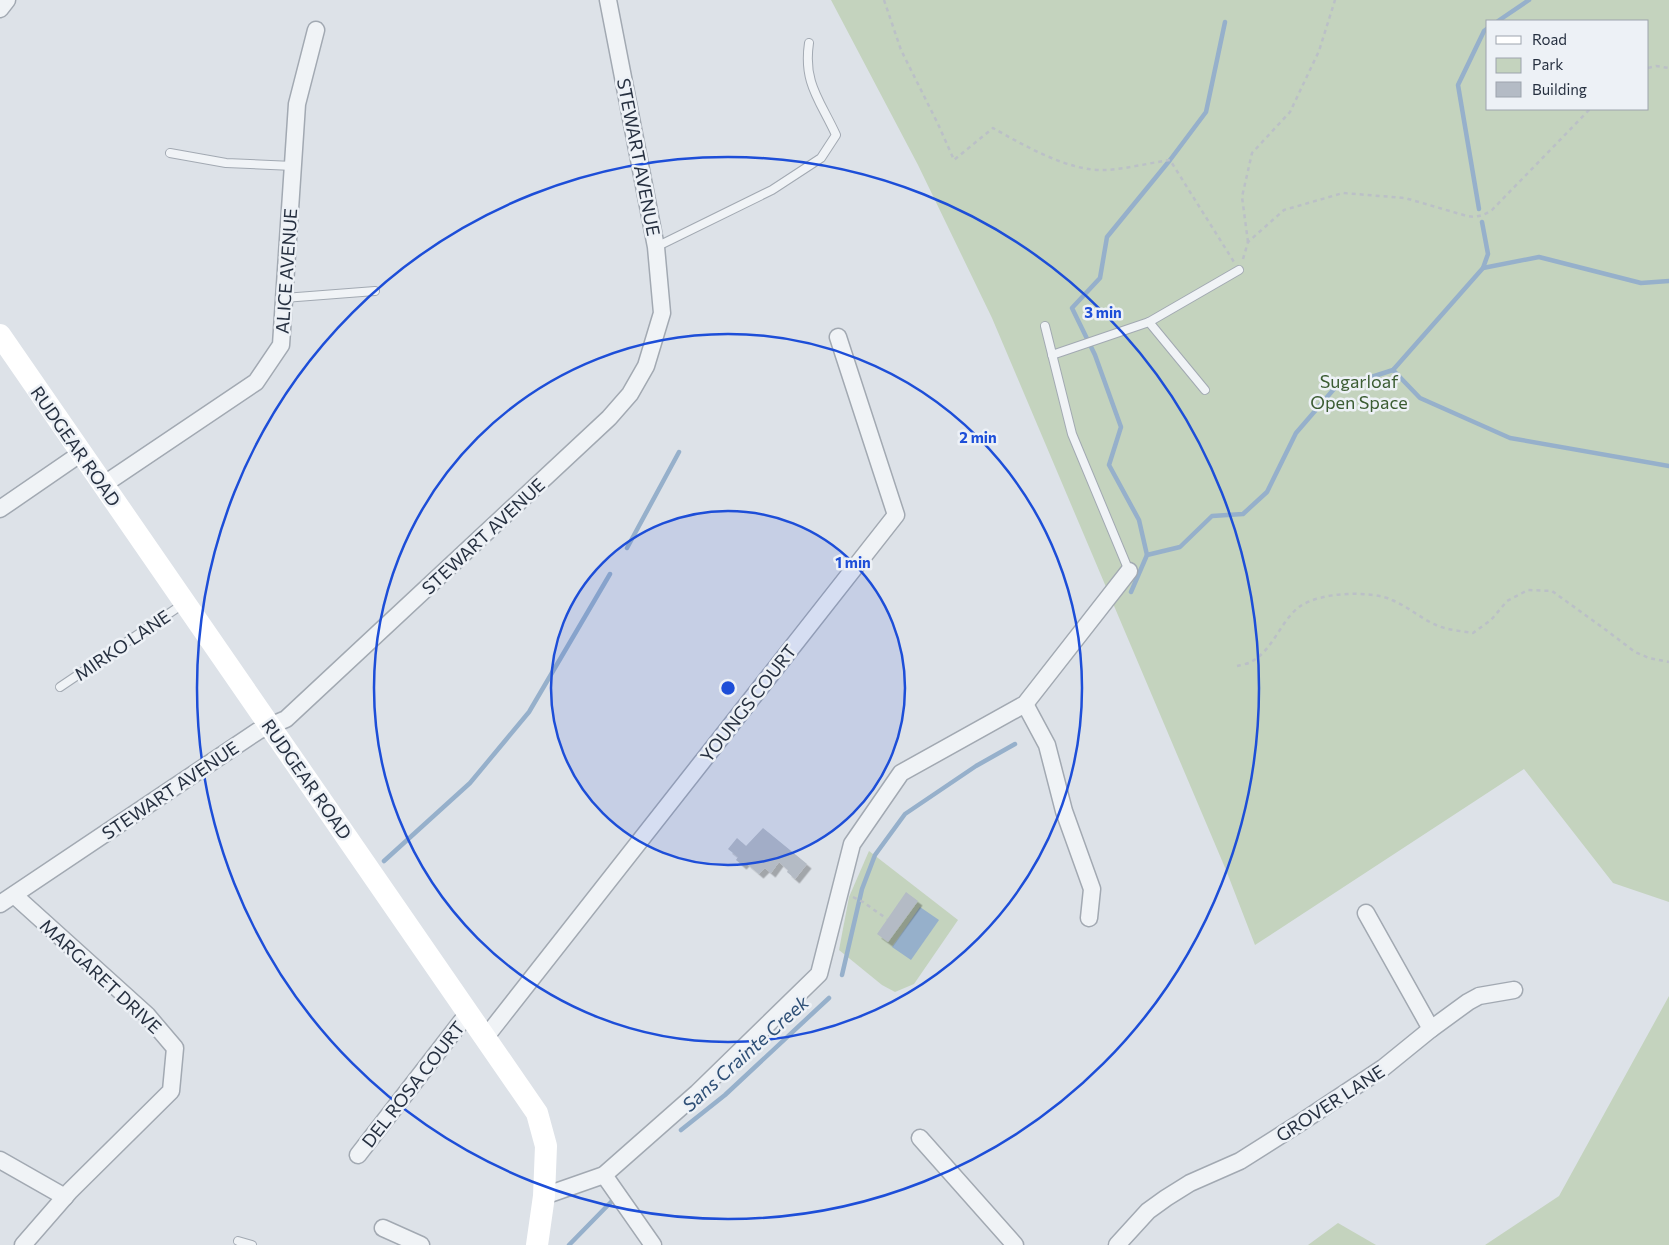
<svg xmlns="http://www.w3.org/2000/svg" width="1669" height="1245" viewBox="0 0 1669 1245" font-family="Commissioner,sans-serif">
<style>
.green{fill:#c4d3be;fill-rule:evenodd}
.water{fill:#96b0cb}
.lines{fill:none;stroke-linecap:round;stroke-linejoin:round}
.stream{stroke:#96b0cb;stroke-width:4.5}
.building{fill:#b4bbc5;filter:url(#shadow)}
.lane-casing{stroke:#a2a9b2;stroke-width:10}
.street-casing{stroke:#a2a9b2;stroke-width:19}
.path{stroke:#bbc0c7;stroke-width:2.5;stroke-dasharray:4 4;stroke-linecap:butt}
.lane{stroke:#f0f3f6;stroke-width:8}
.street{stroke:#f0f3f6;stroke-width:16}
.secondary{stroke:#fff;stroke-width:22}
.ring{fill:none;stroke:#1d4ed8;stroke-width:2.5}
.labels{text-anchor:middle;dominant-baseline:central;stroke-width:5;stroke-linejoin:round;paint-order:stroke}
.street-label{font-size:18px;fill:#263040;stroke:#edf1f6}
.park-label{font-size:18px;fill:#3b5c32;stroke:#edf1f6}
.water-label{font-size:19px;font-style:italic;fill:#2e4f76;stroke:#edf1f6}
.centre{fill:#1d4ed8;stroke:#edf1f6;stroke-width:2.5}
.ring-label{font-size:15px;text-anchor:middle;font-weight:bold;fill:#1d4ed8;stroke:#edf1f6;stroke-width:5;stroke-linejoin:round;paint-order:stroke}
</style>
<defs>
<filter id="shadow"><feDropShadow dx="4.5" dy="4.5" stdDeviation="0" flood-color="#0004"/></filter>
</defs>
<rect width="100%" height="100%" fill="#dde2e8"/>
<g class="green">
<path d="M831,0H1669V902L1613,883L1524,769L1255,945L1226,870L992,318L918,165ZM1488,21H1648V109H1488Z"/>
<path d="M869,851L958,920L914,984L895,992L882,985L839,950L849,897Z"/>
<path d="M1669,996V1245H1485L1559,1196Z"/>
<path d="M1338,1223L1376,1245H1308Z"/>
</g>
<path class="water" d="M920,907L939,920L911,960L892,947Z"/>
<g class="lines">
<g class="stream">
<path d="M1498,21L1529,0"/>
<path d="M1479,209L1458,85L1484,31L1488,28"/>
<path d="M1483,268L1539,257L1641,283L1669,281"/>
<path d="M1393,370L1420,398L1510,438L1669,466"/>
<path d="M1393,370L1483,268L1488,254L1482,222"/>
<path d="M627,548L679,452"/>
<path d="M1147,555L1139,520L1109,465L1121,427L1095,355L1072,308L1100,278L1107,237L1170,160L1206,112L1225,22"/>
<path d="M1131,592L1147,555L1180,547L1212,516L1243,514L1267,492L1296,433L1340,382L1362,380L1393,370"/>
<path d="M384,861L470,783L529,712L610,574"/>
<path d="M842,975L862,889L875,855L905,814L976,766L1015,744"/>
<path d="M681,1130L725,1095L829,998"/>
<path d="M569,1245L612,1201"/>
</g>
</g>
<g class="building">
<path d="M763,828L807,864L795,879L787,872L788,870L779,862L771,873L765,868L759,874L745,862L742,865L736,860L738,857L728,849L737,838L746,846Z"/>
<path d="M906,892L918,901L888,942L877,934Z"/>
</g>
<g class="lines">
<defs>
<g id="lane">
<path d="M170,153L226,163L293,166"/>
<path d="M656,247L772,190L821,158L836,135C820,100 803,83 809,43"/>
<path d="M284,298L375,291"/>
<path d="M1149,322L1239,270"/>
<path d="M1045,326L1072,434L1129,571"/>
<path d="M1052,355L1149,322L1205,390"/>
<path d="M60,687L183,604"/>
<path d="M238,1241L252,1245"/>
</g>
<g id="street">
<path d="M0,9L7,0"/>
<path d="M103,485L256,382L281,345L297,104L316,30"/>
<path d="M0,509L80,454"/>
<path d="M1025,704L1047,745L1064,811L1092,889L1089,918"/>
<path d="M14,895L147,1015L175,1048L171,1091L70,1191L23,1245"/>
<path d="M0,904L258,731L286,719L609,418L630,394L646,366L662,313L656,247L608,0"/>
<path d="M1366,913L1431,1029"/>
<path d="M485,1038L896,515L838,337"/>
<path d="M920,1138L1015,1245"/>
<path d="M358,1155L468,1013"/>
<path d="M0,1160L65,1197"/>
<path d="M604,1175L653,1245"/>
<path d="M544,1196L604,1175L697,1093L819,974L852,844L901,773L1025,704L1129,571"/>
<path d="M383,1228L421,1245"/>
<path d="M1117,1245L1148,1211L1166,1198L1190,1183L1240,1161L1303,1121L1383,1068L1431,1029L1468,1002L1479,996L1514,990"/>
</g>
</defs>
<use href="#lane" class="lane-casing"/>
<use href="#street" class="street-casing"/>
<g class="path">
<path d="M884,0L901,50L938,124L954,160L993,128C1023,145 1070,172 1105,170C1126,169 1149,163 1170,160L1234,262"/>
<path d="M1648,68L1656,66L1669,68"/>
<path d="M1248,242L1242,197L1252,153L1290,112L1319,51L1335,0"/>
<path d="M1243,259L1248,242L1284,210L1343,193L1405,198L1467,216C1477,218 1484,215 1492,210L1590,109"/>
<path d="M1237,666C1241,665 1247,664 1251,662C1273,650 1280,622 1299,607C1319,592 1370,590 1392,600C1407,606 1420,618 1436,625C1447,630 1461,631 1473,633L1491,620L1507,601L1528,590L1552,591L1606,630L1635,652L1649,658L1669,662"/>
<path d="M853,897L863,902L887,919"/>
</g>
<use href="#lane" class="lane"/>
<use href="#street" class="street"/>
<path class="secondary" d="M0,335L537,1113L546,1146L544,1196L537,1245"/>
</g>
<circle cx="728" cy="688" r="177" fill="#1d4ed8" fill-opacity=".12"/>
<g class="ring">
<circle cx="728" cy="688" r="177"/>
<circle cx="728" cy="688" r="354"/>
<circle cx="728" cy="688" r="531"/>
</g>
<g class="labels">
<g class="street-label">
<text transform="translate(639 157) rotate(79)">STEWART AVENUE</text>
<text transform="translate(286 271) rotate(-86)">ALICE AVENUE</text>
<text transform="translate(76 446) rotate(55)">RUDGEAR ROAD</text>
<text transform="translate(483 536) rotate(-43)">STEWART AVENUE</text>
<text transform="translate(122 645) rotate(-34)">MIRKO LANE</text>
<text transform="translate(748 703) rotate(-52)">YOUNGS COURT</text>
<text transform="translate(307 779) rotate(55)">RUDGEAR ROAD</text>
<text transform="translate(170 790) rotate(-34)">STEWART AVENUE</text>
<text transform="translate(101 976) rotate(43)">MARGARET DRIVE</text>
<text transform="translate(413 1084) rotate(-52)">DEL ROSA COURT</text>
<text transform="translate(1330 1103) rotate(-33)">GROVER LANE</text>
</g>
<g class="park-label">
<text x="1359" y="381">Sugarloaf<tspan x="1359" dy="21">Open Space</tspan></text>
</g>
<g class="water-label">
<text transform="translate(745 1053) rotate(-42)">Sans Crainte Creek</text>
</g>
</g>
<circle cx="728" cy="688" r="8" class="centre"/>
<g class="ring-label">
<text x="1103" y="318">3 min</text>
<text x="978" y="443">2 min</text>
<text x="853" y="568">1 min</text>
</g>
<rect x="1486" y="20" width="162" height="90" fill="#edf1f6" stroke="#9da4ad"/>
<rect x="1496" y="36" width="25" height="8" fill="#ffffff" stroke="#9da4ad"/>
<text x="1532" y="45" font-size="15" fill="#263040">Road</text>
<rect x="1496" y="58" width="25" height="15" fill="#c4d3be" stroke="#9da4ad"/>
<text x="1532" y="70" font-size="15" fill="#263040">Park</text>
<rect x="1496" y="82" width="25" height="15" fill="#b4bbc5" stroke="#9da4ad"/>
<text x="1532" y="95" font-size="15" fill="#263040">Building</text>
</svg>
